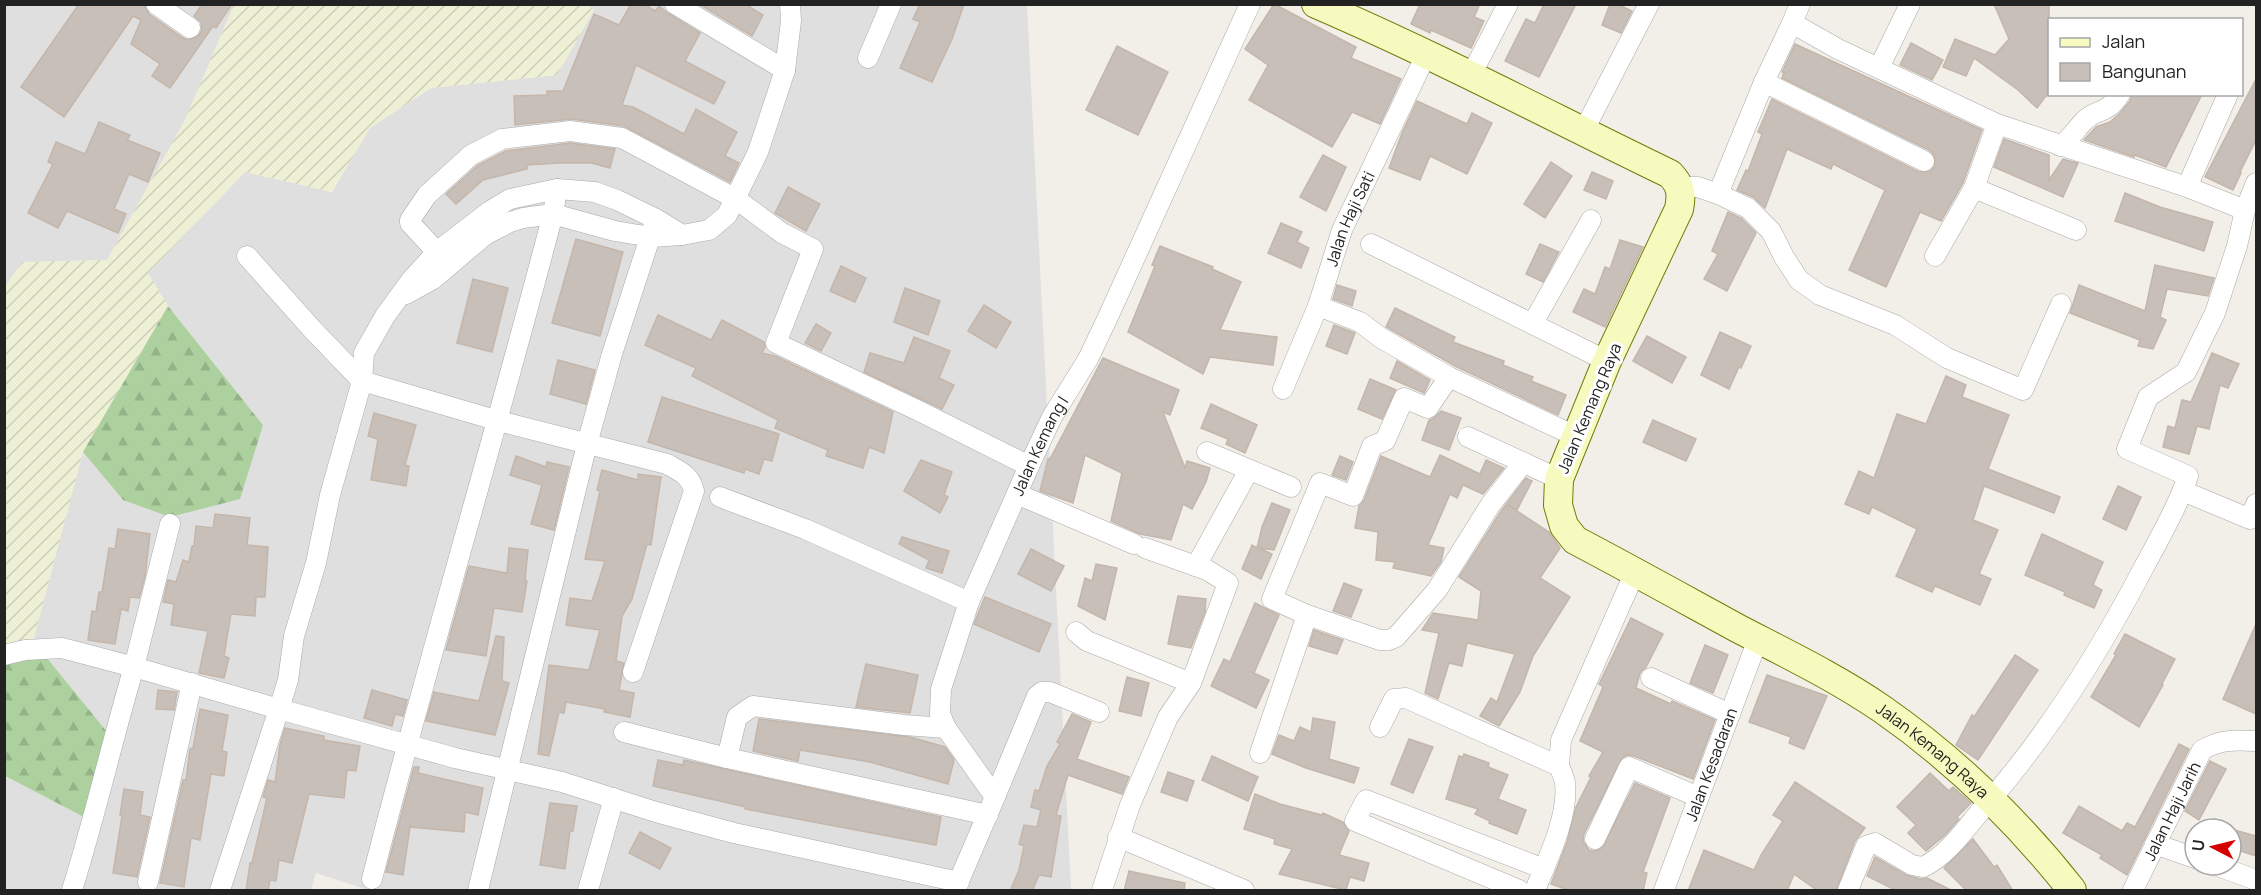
<svg xmlns="http://www.w3.org/2000/svg" width="2261" height="895" viewBox="0 0 2261 895" font-family="Manrope,sans-serif">
<style>
.residential{fill:#e0dfdf}
.farmland{fill:url(#farmland-furrows)}
.forest{fill:url(#forest-firs)}
.building{fill:#c7bfb8;stroke:#c4b6ab;stroke-width:1.5}
.lines{fill:none;stroke-linecap:round;stroke-linejoin:round}
.street-casing{stroke:#a9a9a9;stroke-width:21}
.secondary-casing{stroke:#707d05;stroke-width:30}
.street{stroke:#fff;stroke-width:20}
.secondary{stroke:#f7fabf;stroke-width:28}
.labels{text-anchor:middle;dominant-baseline:central;stroke-width:6;stroke-linejoin:round;paint-order:stroke}
.street-label{font-size:16px;fill:#222;stroke:#fff}
</style>
<defs>
<pattern id="farmland-furrows" width="10" height="10" patternUnits="userSpaceOnUse" patternTransform="scale(1.5)"><rect width="10" height="10" fill="#eef0d5"/><path d="M-1 1l2-2M0 10L10 0M9 11l2-2" fill="none" stroke="#ccceb7"/></pattern>
<pattern id="forest-firs" width="22" height="20" patternUnits="userSpaceOnUse" patternTransform="scale(1.5)"><rect width="22" height="20" fill="#add19e"/><path d="M5 1l3.5 6h-7zM16 11l3.5 6h-7z" fill="#95b388"/></pattern>
</defs>
<rect width="100%" height="100%" fill="#f2efe9"/>
<g class="residential">
<path d="M5,5H234L184,122L107,260L22,262L5,288Z"/>
<path d="M585,5H1027L1071,890H368L316,873L311,890H5L4,776L84,816L33,641L83,452L123,500L263,425L168,306L148,273L245,172L332,192L370,128L431,88L557,75L594,10Z"/>
</g>
<path class="farmland" d="M585,4L594,10L557,75L431,88L370,128L332,192L245,172L148,273L168,306L83,452L33,641L5,644L4,288L22,262L107,260L184,122L234,5Z"/>
<g class="forest">
<path d="M168,306L263,425L240,499L170,517L123,500L83,452Z"/>
<path d="M33,641L116,743L84,817L5,776L4,644Z"/>
</g>
<g class="building">
<path d="M79,4H144L149,14L183,38L189,40L199,35L202,30L201,22L194,16L202,4H232L216,28L213,26L170,88L152,76L160,64L131,44L141,20L133,16L64,117L21,87Z"/>
<path d="M631,4H644L655,11L659,6L669,14L700,33L685,61L725,82L714,104L636,65L622,105L633,107L684,134L696,109L737,132L725,156L739,163L730,182L624,126L571,119L515,125L514,96L547,95V91H563L594,14L619,25Z"/>
<path d="M699,4H745L763,15L752,36Z"/>
<path d="M920,4H964L952,39L932,82L900,68L920,22L913,19Z"/>
<path d="M1274,4L1356,47L1351,58L1401,79L1380,124L1352,112L1332,147L1249,100L1268,65L1245,49Z"/>
<path d="M1420,4H1480L1474,17L1484,21L1471,48L1431,30L1430,33L1411,24Z"/>
<path d="M1544,4H1576L1539,77L1505,61L1526,19L1535,23Z"/>
<path d="M1610,4H1617L1632,11L1621,33L1602,25Z"/>
<path d="M1994,4H2049V92L2037,108L2018,90L1974,58L1966,76L1943,67L1955,39L1995,55L2009,39Z"/>
<path d="M1911,43L1943,60L1932,80L1900,65Z"/>
<path d="M1795,44L1982,130L1963,183L1941,221L1920,212L1886,287L1849,270L1885,190L1833,164L1831,169L1787,149L1765,208L1753,197L1737,190L1746,170L1748,171L1762,134L1758,132L1772,99L1919,172L1930,171L1935,166L1934,155L1929,150L1782,78L1784,72H1782Z"/>
<path d="M1117,46L1168,72L1138,135L1086,110Z"/>
<path d="M2256,79V140L2240,172L2241,173L2233,190L2205,177Z"/>
<path d="M2132,94H2202L2166,167L2135,155L2134,157L2084,140L2096,127L2110,122L2119,114L2130,101Z"/>
<path d="M1417,101L1467,124L1472,113L1492,123L1467,174L1430,156L1420,180L1389,168L1402,133Z"/>
<path d="M99,122L130,135L127,140L160,153L148,182L129,174L114,209L126,214L118,233L67,211L58,228L28,213L53,164L48,162L56,142L85,154Z"/>
<path d="M2004,139L2049,155V180L2063,159L2078,163L2063,197L1994,167Z"/>
<path d="M570,143L615,149L610,168L592,163H559L527,165V169L483,180L456,204L446,194L478,165L506,151Z"/>
<path d="M1323,155L1346,167L1326,211L1300,197Z"/>
<path d="M1551,162L1572,176L1545,218L1524,204Z"/>
<path d="M1592,172L1613,181L1606,199L1584,190Z"/>
<path d="M788,187L820,204L806,231L775,213Z"/>
<path d="M2125,193L2160,207L2213,222L2204,251L2115,221Z"/>
<path d="M1728,212L1741,218L1756,233L1727,291L1704,279L1718,254L1712,251Z"/>
<path d="M1281,223L1302,232L1297,242L1309,248L1301,268L1268,253Z"/>
<path d="M576,239L623,252L600,336L552,323Z"/>
<path d="M1620,240L1643,247L1605,327L1573,312L1584,289L1595,294L1605,267L1610,269Z"/>
<path d="M1540,244L1559,252L1543,282L1526,274Z"/>
<path d="M1160,246L1213,267L1212,269L1241,282L1220,330L1277,337L1273,365L1210,357L1203,374L1128,332L1155,266L1152,265Z"/>
<path d="M2155,265L2214,278L2208,296L2167,289L2160,317L2166,320L2153,349L2138,346L2140,340L2070,313L2079,285L2145,311Z"/>
<path d="M841,266L866,278L855,302L830,291Z"/>
<path d="M473,279L508,288L492,352L457,343Z"/>
<path d="M1337,285L1356,291L1352,306L1333,299Z"/>
<path d="M905,288L940,301L928,335L894,322Z"/>
<path d="M984,305L1011,322L996,348L968,331Z"/>
<path d="M1395,308L1455,337L1453,342L1504,361L1503,365L1533,377L1531,381L1566,395L1558,415L1455,366L1388,328L1386,327Z"/>
<path d="M658,315L711,340L722,320L764,342L765,347L762,353L775,356L893,412L884,453L869,447L863,468L826,456L828,450L775,428L778,420L692,376L696,368L645,345Z"/>
<path d="M816,324L831,333L821,351L805,343Z"/>
<path d="M1334,325L1355,333L1347,354L1326,346Z"/>
<path d="M1720,332L1751,346L1741,368L1739,367L1729,389L1701,375Z"/>
<path d="M1647,336L1686,357L1672,383L1633,361Z"/>
<path d="M914,337L950,351L939,378L954,385L942,409L864,372L870,353L904,363Z"/>
<path d="M2212,353L2239,364L2228,388L2220,385L2209,429L2197,426L2189,454L2163,447L2168,426L2175,428L2182,400L2191,402Z"/>
<path d="M1103,358L1179,390L1170,415L1163,412L1185,468L1187,461L1210,468L1206,482L1192,509L1183,504L1171,540L1140,534L1111,521L1122,473L1085,455L1073,503L1040,491L1048,459H1050Z"/>
<path d="M558,360L595,370L586,404L550,394Z"/>
<path d="M1397,361L1430,380L1424,393L1390,378Z"/>
<path d="M1946,376L1966,385L1962,397L2009,415L1988,469L2060,497L2054,513L1984,486L1973,520L1998,530L1979,574L1991,579L1980,605L1935,586L1932,592L1896,576L1917,529L1872,507L1869,514L1845,504L1859,471L1874,478L1897,414L1926,424Z"/>
<path d="M1370,379L1396,390L1382,419L1358,409Z"/>
<path d="M662,397L779,434L772,461L764,459L759,474L745,469L744,473L648,442Z"/>
<path d="M1211,404L1257,425L1245,453L1226,444L1228,439L1201,428Z"/>
<path d="M1441,411L1461,418L1449,450L1422,440L1429,420L1434,418Z"/>
<path d="M374,413L416,425L405,465L409,466L406,486L371,480L378,439L368,436Z"/>
<path d="M1653,420L1696,439L1686,461L1643,442Z"/>
<path d="M1440,455L1480,474L1486,460L1504,468L1483,494L1463,485L1457,498L1450,494L1428,545L1444,548L1441,562L1431,576L1393,568L1395,562L1376,560L1378,532L1355,528L1359,506L1364,500L1381,456L1430,477Z"/>
<path d="M516,456L546,467L547,462L569,467L554,530L531,524L542,485L510,475Z"/>
<path d="M1340,456L1353,462L1346,480L1332,475Z"/>
<path d="M921,460L952,472L944,495L948,497L940,513L904,491Z"/>
<path d="M602,470L638,480V474L661,477L651,545L647,544L632,599L622,616L616,661L624,663L619,690L634,693L630,717L604,712L605,709L566,702L564,713L559,712L549,756L538,754L549,665L589,670L600,630L566,625L570,598L592,601L605,561L585,559L600,491L597,490Z"/>
<path d="M1526,478L1532,481L1517,510L1508,505L1549,532L1560,548L1540,578L1570,597L1533,656L1520,692L1499,726L1480,716L1491,698L1497,702L1515,654L1467,643L1462,666L1449,663L1438,699L1425,693L1439,633L1422,630L1433,613L1478,620L1481,591L1459,577L1501,511Z"/>
<path d="M2118,486L2141,497L2126,530L2103,519Z"/>
<path d="M1272,503L1290,510L1274,550L1259,548L1272,554L1261,579L1242,569L1252,545L1257,548L1262,527Z"/>
<path d="M215,514L250,518L247,545L268,547L265,597H256L255,616L231,614L224,656L229,658L224,678L199,673L208,631L171,625L174,604L163,602L168,580L176,582L183,560L189,562L192,546H194L196,526L213,528Z"/>
<path d="M118,529L150,534L145,576L139,598L130,597L128,611L121,609L115,644L88,640L92,611L96,612L99,592H102L109,548L115,549Z"/>
<path d="M2042,534L2103,562L2093,585L2102,590L2094,608L2064,595L2065,592L2025,575Z"/>
<path d="M902,537L949,551L942,573L926,568L929,560L899,544Z"/>
<path d="M509,548L528,550L525,580L527,581L522,612L494,608L486,656L446,650L469,566L507,573Z"/>
<path d="M1031,549L1064,566L1051,591L1018,574Z"/>
<path d="M1096,564L1117,568L1105,620L1078,606L1085,578L1092,581Z"/>
<path d="M1344,583L1362,590L1351,617L1333,611Z"/>
<path d="M1178,596L1206,599L1205,612L1191,648L1168,644Z"/>
<path d="M985,597L1051,624L1039,652L974,624Z"/>
<path d="M1255,603L1279,615L1254,673L1269,680L1256,708L1211,686L1224,659L1230,662Z"/>
<path d="M1631,618L1663,634L1646,667L1640,673L1636,688L1671,704L1672,701L1715,720L1693,779L1634,756L1627,755L1622,758L1584,834L1583,841L1589,850L1595,851L1602,848L1635,783L1670,798L1643,872L1647,873L1643,891H1571L1551,884L1567,842L1576,807L1591,777L1589,776L1603,752L1580,741L1603,687L1599,684Z"/>
<path d="M2256,624V714L2223,699Z"/>
<path d="M1314,630L1343,640L1337,654L1309,646Z"/>
<path d="M2125,634L2175,659L2162,684L2163,685L2139,727L2091,697L2116,655L2114,654Z"/>
<path d="M496,636L504,637L502,681L509,683L495,735L426,721L434,692L479,701Z"/>
<path d="M1705,645L1728,655L1713,693L1690,683Z"/>
<path d="M2015,655L2038,670L1978,760L1956,745L1972,715L1974,717Z"/>
<path d="M866,664L918,675L910,713L856,707Z"/>
<path d="M1767,675L1827,696L1804,749L1789,743L1791,737L1749,722Z"/>
<path d="M1127,677L1149,683L1141,716L1119,711Z"/>
<path d="M158,690L177,692L174,710L156,709Z"/>
<path d="M372,690L407,700L403,716L395,714L392,726L364,718Z"/>
<path d="M200,709L228,715L222,751L227,752L224,776L211,774L200,840L191,838L184,887L160,883L183,780H186L190,749L193,748Z"/>
<path d="M1072,714L1091,722L1077,759L1129,777L1122,794L1068,775L1056,815L1061,816L1051,877L1039,875L1032,891H1010L1019,870L1024,846L1019,844L1024,825L1037,827L1041,810L1031,807L1035,790L1039,791L1047,766L1060,744L1057,742Z"/>
<path d="M1313,718L1335,722L1329,759L1359,768L1354,783L1306,768L1272,754L1279,735L1294,741L1300,727L1311,732Z"/>
<path d="M759,719L910,737L945,747L954,760L948,784L870,762L800,750L798,761L753,751Z"/>
<path d="M285,728L324,736V740L360,746L356,771L347,770L344,798L309,794L292,863L279,860L276,881L270,880L268,891H246L250,863H252L267,798L263,797L268,780L275,782L280,745Z"/>
<path d="M1409,739L1433,747L1413,793L1391,784Z"/>
<path d="M2179,744L2189,749L2127,875L2100,858L2102,855L2063,833L2079,806L2122,831L2127,823L2135,827Z"/>
<path d="M1464,754L1489,763L1488,767L1508,775L1498,799L1526,810L1517,834L1489,823L1490,821L1475,814L1478,809L1446,799L1459,756L1463,757Z"/>
<path d="M1212,756L1258,777L1248,801L1202,780Z"/>
<path d="M658,760L683,765L684,760L941,817L936,845L745,809L746,807L653,786Z"/>
<path d="M2210,761L2226,769L2199,820L2185,811Z"/>
<path d="M414,767H419L418,773L483,788L478,815L465,812L464,832L410,827L403,875L386,872Z"/>
<path d="M1168,772L1194,781L1187,801L1161,792Z"/>
<path d="M1930,773L1949,791L1953,787L1971,803L1957,817L1959,819L1945,835L1926,851L1908,833L1916,825L1897,807Z"/>
<path d="M1795,782L1865,828L1855,841L1836,891H1818L1794,874L1787,891H1688L1704,850L1754,870L1761,855L1783,821L1773,815Z"/>
<path d="M124,789L143,792L140,815L150,817L137,877L113,873L122,816L120,815Z"/>
<path d="M1255,794L1280,804L1322,815L1323,813L1343,822L1349,831L1339,855L1369,863L1364,881L1350,877L1346,890L1279,874L1292,849L1274,844L1275,839L1244,829Z"/>
<path d="M550,803L577,806L573,831H570L565,869L540,865Z"/>
<path d="M2231,829L2256,836V856L2231,848Z"/>
<path d="M640,832L671,848L660,869L629,853Z"/>
<path d="M1973,839L1994,867L1997,865L2013,891H1967L1944,868Z"/>
<path d="M1875,857L1906,875L1921,879L1927,878L1953,891H1897L1867,876Z"/>
<path d="M1129,871L1185,883L1184,891H1124Z"/>
</g>
<g class="lines">
<defs>
<g id="street">
<path d="M156,4L190,28"/>
<path d="M675,4L785,70"/>
<path d="M1792,23L1800,4"/>
<path d="M868,58L891,4"/>
<path d="M1879,68L1910,4"/>
<path d="M1470,77L1508,4"/>
<path d="M1764,82L1924,161"/>
<path d="M1583,132L1649,4"/>
<path d="M2060,146C2072,138 2075,130 2084,121C2097,108 2107,115 2120,94"/>
<path d="M1679,187H1698L1718,194L1764,82L1792,23L1838,49L1997,124L2187,187L2245,210L2256,183"/>
<path d="M2187,187L2228,94"/>
<path d="M1974,188L2076,230"/>
<path d="M1718,194L1748,208L1771,231L1784,257L1799,280L1820,295L1895,325L1947,358L2023,390L2061,304"/>
<path d="M682,235L656,219L617,200L595,192L557,189L510,199L490,211L438,251L412,279L385,316L364,353L362,381L330,495L316,563L294,636L288,680L279,709L455,758L562,782L656,812L734,833L959,882"/>
<path d="M1371,244L1607,361"/>
<path d="M247,256L312,329L362,381L499,421L667,464C681,472 690,475 694,491L633,672"/>
<path d="M1935,256L1974,188L1997,124"/>
<path d="M449,265L410,223V220L427,195L471,155L502,139L570,131L622,138L736,199L782,233L813,249L776,343L919,411L1029,466"/>
<path d="M406,294L433,279L485,235L510,222L523,218L553,214L615,231L651,237L682,235L709,230L727,215L758,152L785,70L791,21L790,4"/>
<path d="M1318,306L1360,322L1381,338L1449,377L1575,436"/>
<path d="M1533,323L1591,220"/>
<path d="M1449,377L1428,408L1404,398L1385,441L1372,446L1353,496L1320,483L1272,599L1307,615L1380,640H1389L1396,637L1437,590L1491,504L1523,463"/>
<path id="s1" d="M1283,389L1318,306L1342,230L1427,53"/>
<path d="M1468,437L1559,479"/>
<path d="M1207,452L1291,487"/>
<path d="M2183,491L2250,519L2256,504"/>
<path d="M1017,494L1134,544"/>
<path d="M720,497L805,529L969,602"/>
<path d="M1196,566L1249,470"/>
<path d="M1076,632L1087,641L1191,683"/>
<path d="M4,655L25,650L62,648L134,667L170,524"/>
<path d="M1651,678L1730,714"/>
<path d="M1380,727L1394,699L1406,698L1559,766C1561,771 1564,777 1565,783C1569,816 1547,861 1535,890"/>
<path d="M624,732L727,758L988,815"/>
<path d="M1260,753L1307,615"/>
<path d="M727,758L737,717L753,706L904,725L946,728"/>
<path d="M1559,766L1561,740L1635,572"/>
<path d="M995,797L1037,696L1042,692H1050L1099,712"/>
<path d="M1118,837L1244,890"/>
<path d="M1595,839L1629,767L1698,797"/>
<path d="M2155,844L2195,858"/>
<path d="M2215,865L2256,880"/>
<path d="M372,879C429,656 495,436 553,214L557,189"/>
<path d="M148,882L192,683"/>
<path d="M72,890C95,817 112,741 134,667L279,709L220,890"/>
<path d="M478,890L587,444L612,354L656,219"/>
<path d="M588,890L614,798"/>
<path id="s2" d="M955,890L995,797L946,728L940,714L941,689L969,602L1029,466L1052,417L1088,359L1108,317L1250,4"/>
<path d="M1102,890L1130,805L1168,717L1191,683L1228,583L1207,570L1145,548"/>
<path d="M1519,890L1355,821L1366,800L1544,869"/>
<path id="s3" d="M1664,890L1758,639"/>
<path d="M1848,890L1866,846L1875,843L1912,865L1923,867C1946,856 1963,832 1979,813C2045,739 2098,655 2144,567C2160,537 2177,508 2188,476L2127,449L2148,397L2186,372L2215,313L2237,246L2245,210"/>
<path id="s4" d="M2133,890L2202,750C2221,739 2235,740 2256,741"/>
</g>
<g id="secondary">
<path id="s5" d="M1316,4C1437,56 1552,117 1670,174C1681,185 1682,194 1679,209L1607,361L1559,479L1558,505L1564,526L1575,540C1630,569 1684,599 1739,629C1787,654 1837,678 1882,709C1954,759 2018,822 2072,890"/>
</g>
</defs>
<use href="#street" class="street-casing"/>
<use href="#secondary" class="secondary-casing"/>
<use href="#street" class="street"/>
<use href="#secondary" class="secondary"/>
</g>
<g class="labels">
<g class="street-label">
<text stroke="none"><textPath href="#s1" startOffset="183">Jalan Haji Sati</textPath></text>
<text transform="translate(1589 408) rotate(-67)">Jalan Kemang Raya</text>
<text stroke="none"><textPath href="#s2" startOffset="489">Jalan Kemang I</textPath></text>
<text stroke="none"><textPath href="#s5" startOffset="1208">Jalan Kemang Raya</textPath></text>
<text stroke="none"><textPath href="#s3" startOffset="134">Jalan Kesadaran</textPath></text>
<text stroke="none"><textPath href="#s4" startOffset="88">Jalan Haji Jarih</textPath></text>
</g>
</g>
<rect width="2261" height="895" fill="none" stroke="#222222" stroke-width="12"/>
<rect x="2048" y="18" width="195" height="78" fill="#ffffff" stroke="#a7a7a7" stroke-width="1.5"/>
<rect x="2060" y="38" width="30" height="9" fill="#f7fabf" stroke="#a7a7a7" stroke-width="1.5"/>
<text x="2102" y="48" font-size="18" fill="#222222">Jalan</text>
<rect x="2060" y="63" width="30" height="18" fill="#c7bfb8" stroke="#a7a7a7" stroke-width="1.5"/>
<text x="2102" y="78" font-size="18" fill="#222222">Bangunan</text>
<g transform="translate(2213 847) rotate(277)"><circle r="28" fill="#ffffff" stroke="#a7a7a7" stroke-width="1.5"/>
<path d="M0-4.5L10 22L0 15L-10 22Z" fill="#d40000"/>
<text y="-9" font-size="16" font-weight="bold" text-anchor="middle" fill="#222222">U</text>
</g>
</svg>
